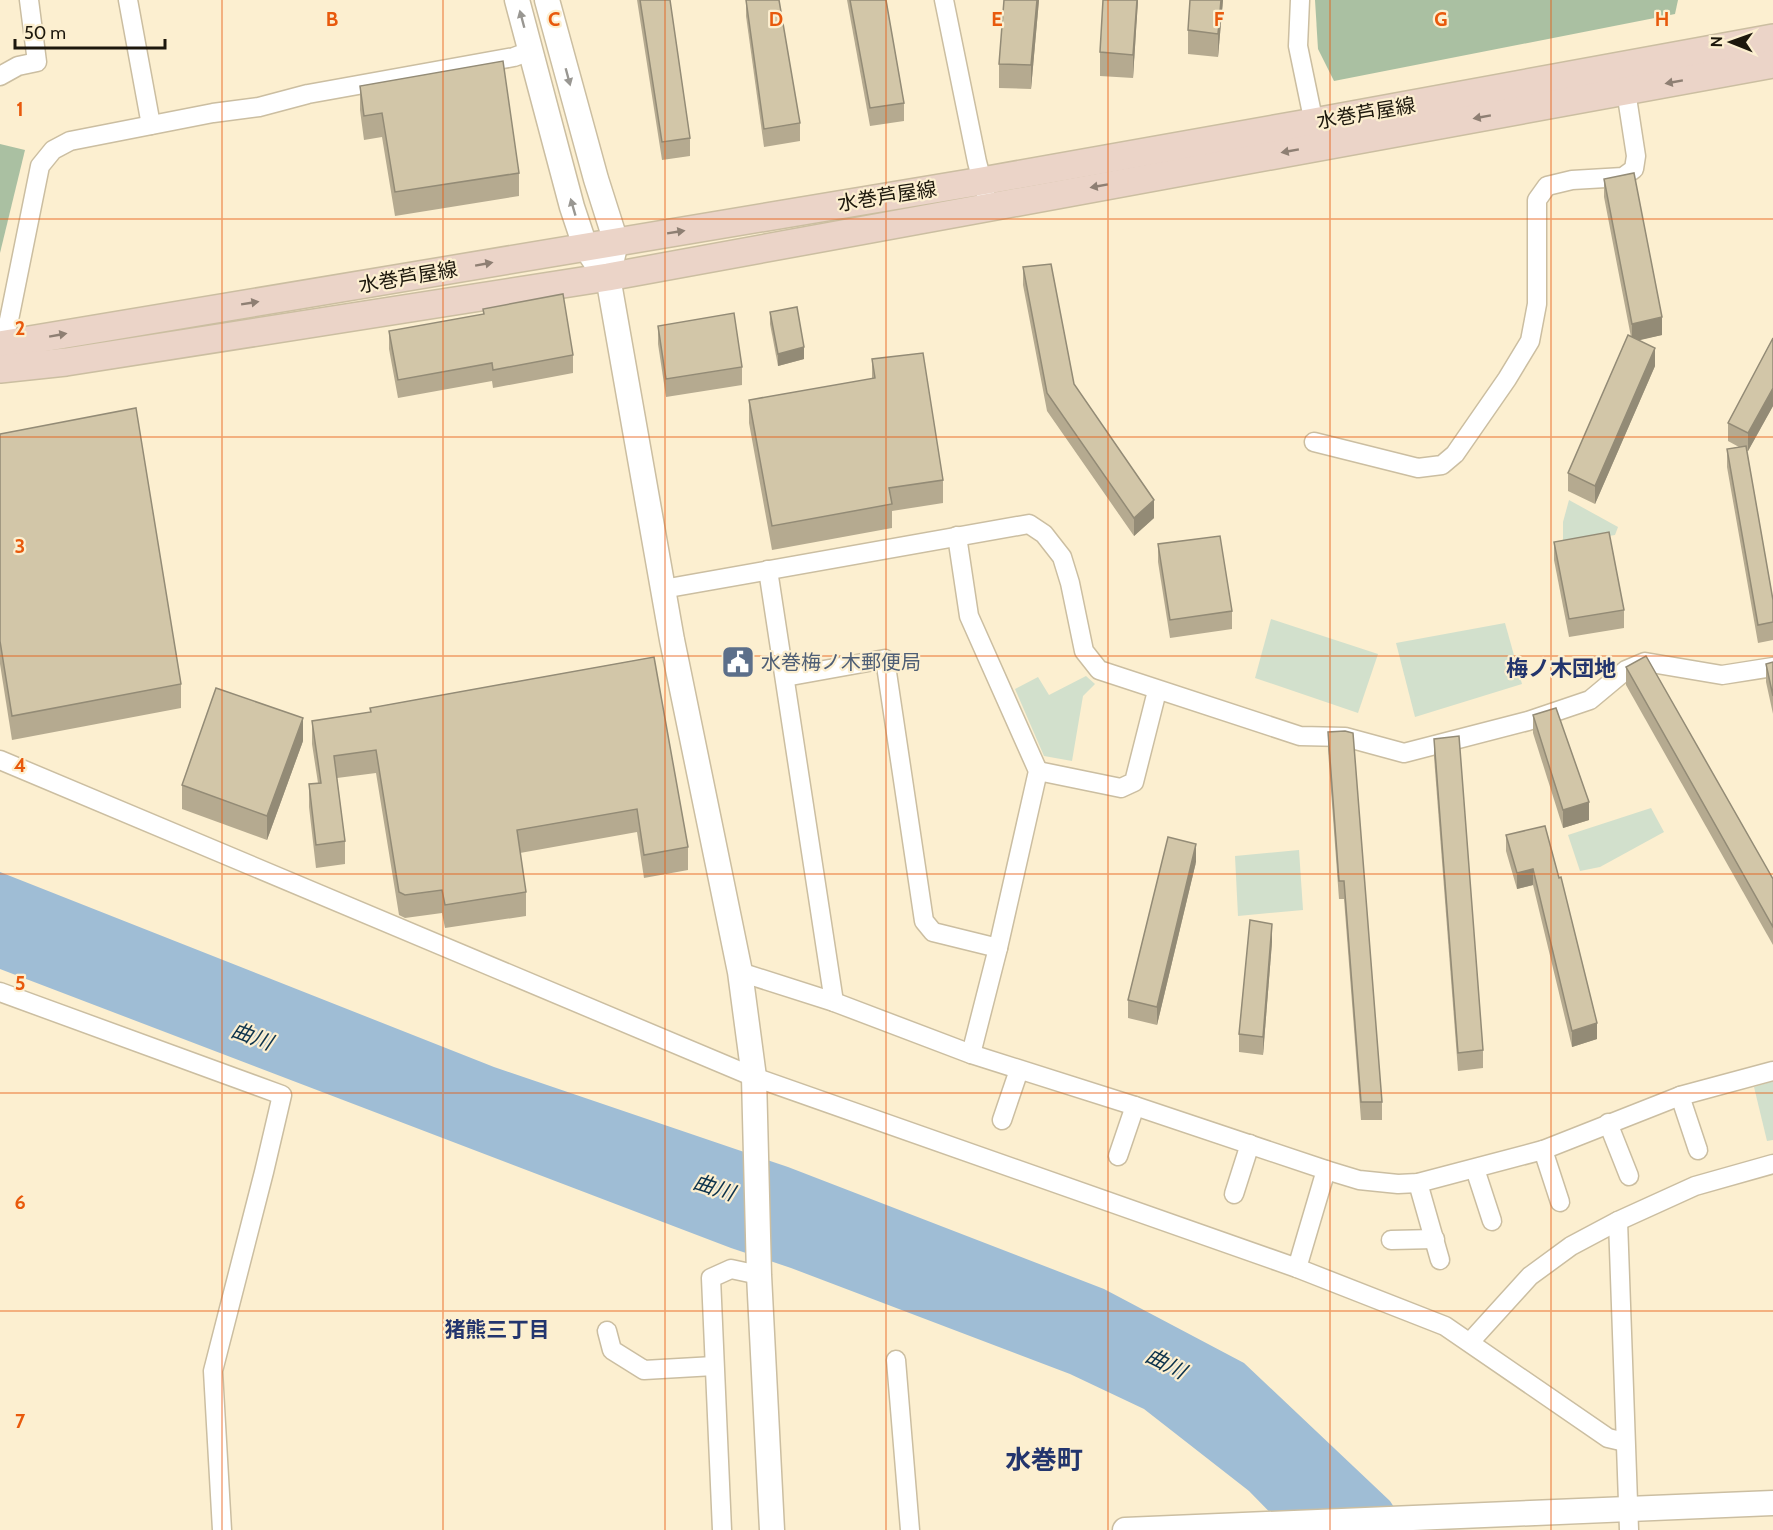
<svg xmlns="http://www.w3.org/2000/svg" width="1773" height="1530" viewBox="0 0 1773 1530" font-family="Cabin,'Noto Sans JP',sans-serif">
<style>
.green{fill:#d2e0cc}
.forest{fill:#aac0a2}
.water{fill:#9fbdd5}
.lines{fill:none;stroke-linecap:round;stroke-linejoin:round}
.minor-casing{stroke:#cbbea1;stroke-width:21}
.tertiary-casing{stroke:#cbbea1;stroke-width:27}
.secondary-casing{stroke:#cbbea1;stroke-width:30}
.minor{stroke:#fff;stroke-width:18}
.tertiary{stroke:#fff;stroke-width:24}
.secondary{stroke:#ebd4c8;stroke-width:27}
.wall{fill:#b5aa90}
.shaded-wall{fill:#938b76}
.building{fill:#d2c6a8;stroke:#938b76;stroke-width:1.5}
.oneway{fill:#999792}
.oneway2{fill:#8e7f73}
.grid{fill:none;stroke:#e8590c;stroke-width:1.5;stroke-opacity:0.55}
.labels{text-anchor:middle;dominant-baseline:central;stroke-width:4.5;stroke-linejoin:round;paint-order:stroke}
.street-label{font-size:20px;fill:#1c170c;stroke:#fcefd0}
.service-label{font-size:20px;fill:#4e5e75;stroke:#fcefd0;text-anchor:start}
.water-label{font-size:21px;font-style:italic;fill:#0c324b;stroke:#fcefd0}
.neighbourhood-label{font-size:21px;font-weight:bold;fill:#23356d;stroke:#fcefd0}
.quarter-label{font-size:22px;font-weight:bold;fill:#23356d;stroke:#fcefd0}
.district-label{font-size:26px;font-weight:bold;fill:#23356d;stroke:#fcefd0}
.grid-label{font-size:20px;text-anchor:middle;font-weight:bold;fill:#e8590c;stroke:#fcefd0;stroke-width:4.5;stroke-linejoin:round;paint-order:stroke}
</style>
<rect width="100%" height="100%" fill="#fcefd0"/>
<g class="green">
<path d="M1569,500L1618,527L1615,535L1563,543V522Z"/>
<path d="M1271,619L1378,654L1358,713L1255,678Z"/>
<path d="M1505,623L1522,684L1415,717L1396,643Z"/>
<path d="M1086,676L1095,684L1083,696L1072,761L1044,756L1015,689L1038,677L1049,695Z"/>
<path d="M1651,808L1664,832L1600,867L1580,871L1568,835Z"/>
<path d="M1299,850L1303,910L1238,916L1235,856Z"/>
<path d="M1773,1081V1140L1767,1141L1754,1087Z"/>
</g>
<g class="forest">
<path d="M1315,0H1678L1675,14L1334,81L1318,49Z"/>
<path d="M0,144L25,150L0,253Z"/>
</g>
<path class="water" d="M0,872L494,1067L788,1167L1104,1289L1244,1363L1390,1501L1409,1530H1287L1249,1491L1144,1409L1070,1374L791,1268L731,1248L0,969Z"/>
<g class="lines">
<defs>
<g id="minor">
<path d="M128,0L151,125"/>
<path d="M944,0L977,162L985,192"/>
<path d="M1300,0L1298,46L1316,133"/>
<path d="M0,76L18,66L37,62L29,0"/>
<path d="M0,351L9,320L40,166L53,150L70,141L213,113L259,107L308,94L514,57L530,51"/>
<path d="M1314,442L1418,468L1442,465L1455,454L1507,379L1530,341L1537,304V200L1547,186L1572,180L1623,177L1634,169L1636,156L1626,91"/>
<path d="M957,536L969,616L1038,771L998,948L971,1054"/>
<path d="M768,570L834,1002"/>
<path d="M663,589L1029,524L1044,534L1062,557L1070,583L1084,651L1099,670L1300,736L1345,737L1404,753L1528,721L1590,700L1626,670L1645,662L1722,675L1773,667"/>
<path d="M785,677L885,659L924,921L933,932L998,948"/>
<path d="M0,760L754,1077L1297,1268L1445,1326L1608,1438L1625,1442"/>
<path d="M1038,771L1121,788L1134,782L1157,691"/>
<path d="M740,972L834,1002L971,1054L1135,1106L1326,1170L1359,1180L1398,1184L1418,1183L1543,1150L1680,1096L1773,1071"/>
<path d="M0,992L282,1095L264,1172L213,1371L222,1530"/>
<path d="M1680,1096L1698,1150"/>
<path d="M1002,1120L1019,1070"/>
<path d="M1608,1123L1629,1176"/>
<path d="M1543,1150L1560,1202"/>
<path d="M1118,1156L1135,1106"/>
<path d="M1475,1169L1492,1221"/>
<path d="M1418,1183L1440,1260"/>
<path d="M1234,1194L1250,1144"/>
<path d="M1618,1221L1629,1530"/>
<path d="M1391,1240L1435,1239"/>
<path d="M1297,1268L1326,1170"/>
<path d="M607,1331L612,1350L644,1370L714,1366"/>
<path d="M1470,1342L1530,1276L1571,1246L1618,1221L1695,1186L1773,1164"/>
<path d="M896,1360L910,1530"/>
<path d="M722,1530L711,1278L731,1269L759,1275"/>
</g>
<g id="tertiary">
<path d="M517,0L572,207L585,246L595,261"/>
<path d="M547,0L596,179L616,242L608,277L672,640L740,972L754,1077L759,1275L772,1530"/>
<path d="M1125,1530L1773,1503"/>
</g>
<g id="secondary">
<path d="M0,345L982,181L1314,122L1773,38"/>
<path d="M0,369L66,362L608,277L1773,64"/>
</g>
</defs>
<use href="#minor" class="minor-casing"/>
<use href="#tertiary" class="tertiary-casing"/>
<use href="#secondary" class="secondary-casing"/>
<use href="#minor" class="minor"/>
<use href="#tertiary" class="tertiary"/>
<use href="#secondary" class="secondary"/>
</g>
<g class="wall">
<path d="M637,0H670L690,138V156L662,160Z"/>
<path d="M746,0L800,123V141L764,147L746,16Z"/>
<path d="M847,0H886L904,103V121L870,126Z"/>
<path d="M1039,0L1031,89L999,88V64Z"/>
<path d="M1138,0L1133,78L1100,76V52Z"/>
<path d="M1223,0L1218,57L1188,54V30Z"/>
<path d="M360,86L519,173V196L395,216L382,137L364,140L360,110Z"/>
<path d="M1604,179L1662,335L1638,340L1655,366L1595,504L1568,491V473L1631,337L1604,197Z"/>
<path d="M1023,267L1074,384L1154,518L1134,536L1047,411L1023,285Z"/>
<path d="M483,309L573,355V373L493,388L492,381L398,398L389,349V331L483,315Z"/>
<path d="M770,312L804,359L778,366L770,324Z"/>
<path d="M658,326L742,367V385L666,397L658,344Z"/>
<path d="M1773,338V406L1748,451H1747L1773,600V640L1758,643L1727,467V449L1739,447L1728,441V423Z"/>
<path d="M872,359L943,480V503L892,511V528L772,550L749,423V400L872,379Z"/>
<path d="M0,434L181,684V708L12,740L0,664Z"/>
<path d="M1554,542L1624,610V628L1569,637L1554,560Z"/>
<path d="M1158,544L1232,611V629L1170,638L1158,562Z"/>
<path d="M654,657L688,847V870L644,878L637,832L520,853L526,892V916L445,928L442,913L405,918L399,915L376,773L337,778L345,841V864L316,868L309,807V784L318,783L312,744V721L370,712V708Z"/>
<path d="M1773,662V714L1766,682V664Z"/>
<path d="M1626,667L1773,879V945L1626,685Z"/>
<path d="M1533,715L1589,820L1563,828L1533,733Z"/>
<path d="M1328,732L1382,1102V1120H1361L1344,899H1339L1328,750Z"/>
<path d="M1434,739L1483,1050V1068L1458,1071L1434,757Z"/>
<path d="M303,741L267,840L182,809V785Z"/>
<path d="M1545,826L1597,1039L1572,1047L1533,885L1517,889L1506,851V835Z"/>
<path d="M1196,862L1157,1025L1128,1018V1000Z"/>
<path d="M1272,942L1263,1055L1239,1052V1034Z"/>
</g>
<g class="shaded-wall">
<path d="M1037,0H1039L1031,89V65Z"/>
<path d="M1137,0H1138L1133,78V55Z"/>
<path d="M1221,0H1223L1218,57V34Z"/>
<path d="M1662,317V335L1632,342V324Z"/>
<path d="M804,347V359L778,366V354Z"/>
<path d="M1655,348V366L1595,504V486Z"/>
<path d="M1773,388V406L1748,451V433Z"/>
<path d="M1154,500V518L1134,536V518Z"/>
<path d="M303,718V741L267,840V816Z"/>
<path d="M1589,802V820L1563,828V810Z"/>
<path d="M1196,844V862L1157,1025V1007Z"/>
<path d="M1533,869V885L1517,889V873Z"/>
<path d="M1272,924V942L1263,1055V1037Z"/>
<path d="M1597,1023V1039L1572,1047V1031Z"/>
</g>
<g class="building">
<path d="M640,0H670L690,138L662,142Z"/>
<path d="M746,0H779L800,123L764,129Z"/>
<path d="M850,0H886L904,103L870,108Z"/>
<path d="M1004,0H1037L1031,65L999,64Z"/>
<path d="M1103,0H1137L1133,55L1100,52Z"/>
<path d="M1190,0H1221L1218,34L1188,30Z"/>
<path d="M503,61L519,173L395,192L382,113L364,116L360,86Z"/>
<path d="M1634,173L1662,317L1632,324L1604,179Z"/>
<path d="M1051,264L1074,384L1154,500L1134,518L1047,393L1023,267Z"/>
<path d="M563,294L573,355L493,370L492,363L398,380L389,331L484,314L483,309Z"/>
<path d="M797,307L804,347L778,354L770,312Z"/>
<path d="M734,313L742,367L666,379L658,326Z"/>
<path d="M1628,335L1655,348L1595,486L1568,473Z"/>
<path d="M1773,338V388L1748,433L1728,423Z"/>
<path d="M923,353L943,480L889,488L892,504L772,526L749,400L875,378L872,359Z"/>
<path d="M136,408L181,684L12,716L0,641V434Z"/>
<path d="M1746,446L1773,600V622L1758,625L1727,449Z"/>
<path d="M1609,532L1624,610L1569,619L1554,542Z"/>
<path d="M1220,536L1232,611L1170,620L1158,544Z"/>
<path d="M1646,656L1773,879V927L1626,667Z"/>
<path d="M654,657L688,847L644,855L637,809L517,830L526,892L445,905L442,890L405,895L399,892L376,750L334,756L345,841L316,845L309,784L321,783L312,721L371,712L370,708Z"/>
<path d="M1773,662V696L1766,664Z"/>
<path d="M216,688L303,718L267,816L182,785Z"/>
<path d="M1556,708L1589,802L1563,810L1533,715Z"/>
<path d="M1345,731L1353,733L1382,1102H1361L1344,881H1339L1328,732Z"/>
<path d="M1459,736L1483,1050L1458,1053L1434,739Z"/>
<path d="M1545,826L1559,878L1561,877L1597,1023L1572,1031L1533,869L1517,873L1506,835Z"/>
<path d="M1168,837L1196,844L1157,1007L1128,1000Z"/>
<path d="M1250,920L1272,924L1263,1037L1239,1034Z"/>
</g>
<defs><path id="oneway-solid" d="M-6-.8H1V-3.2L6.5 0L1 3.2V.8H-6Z" transform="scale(1.5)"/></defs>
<g class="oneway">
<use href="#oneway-solid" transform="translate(522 19) rotate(-105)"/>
<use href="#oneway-solid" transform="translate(568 77) rotate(75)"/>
<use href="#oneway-solid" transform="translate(573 207) rotate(-106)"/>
</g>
<g class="oneway2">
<use href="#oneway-solid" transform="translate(1674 82) rotate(170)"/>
<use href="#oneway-solid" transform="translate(1482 117) rotate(170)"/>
<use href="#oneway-solid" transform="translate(1290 151) rotate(170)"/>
<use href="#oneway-solid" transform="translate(1099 186) rotate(170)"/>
<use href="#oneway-solid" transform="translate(676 232) rotate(-9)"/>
<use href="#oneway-solid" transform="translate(484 264) rotate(-10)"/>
<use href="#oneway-solid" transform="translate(250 303) rotate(-9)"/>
<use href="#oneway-solid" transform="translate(58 335) rotate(-10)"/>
</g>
<path class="grid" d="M222,0V1530M443,0V1530M665,0V1530M886,0V1530M1108,0V1530M1330,0V1530M1551,0V1530M0,219H1773M0,437H1773M0,656H1773M0,874H1773M0,1093H1773M0,1311H1773"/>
<defs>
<symbol id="civic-square" viewBox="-11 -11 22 22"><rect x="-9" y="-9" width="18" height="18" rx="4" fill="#5c6f8a" stroke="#fcefd0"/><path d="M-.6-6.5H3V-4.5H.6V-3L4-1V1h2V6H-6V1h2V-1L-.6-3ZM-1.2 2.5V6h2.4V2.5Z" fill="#fff"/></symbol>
</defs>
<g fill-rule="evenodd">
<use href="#civic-square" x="719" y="643" width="38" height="38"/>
</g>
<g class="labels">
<g class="street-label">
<text transform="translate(1366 113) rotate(-10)">水巻芦屋線</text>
<text transform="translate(887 196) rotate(-9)">水巻芦屋線</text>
<text transform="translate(408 277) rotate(-10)">水巻芦屋線</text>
</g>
<g class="service-label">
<text x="761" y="662">水巻梅ノ木郵便局</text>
</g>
<g class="water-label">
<text transform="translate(252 1036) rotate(20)">曲川</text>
<text transform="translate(714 1187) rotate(18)">曲川</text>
<text transform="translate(1166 1363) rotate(27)">曲川</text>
</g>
<g class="neighbourhood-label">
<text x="497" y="1329">猪熊三丁目</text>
</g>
<g class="quarter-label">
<text x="1561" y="668">梅ノ木団地</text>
</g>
<g class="district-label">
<text x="1044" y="1460">水巻町</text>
</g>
</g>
<g class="grid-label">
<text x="332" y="26">B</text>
<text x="554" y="26">C</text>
<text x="776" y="26">D</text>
<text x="997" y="26">E</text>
<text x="1219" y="26">F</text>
<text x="1441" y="26">G</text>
<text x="1662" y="26">H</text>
<text x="20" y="116">1</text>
<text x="20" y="335">2</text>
<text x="20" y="553">3</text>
<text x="20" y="772">4</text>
<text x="20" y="990">5</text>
<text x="20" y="1209">6</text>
<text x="20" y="1428">7</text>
</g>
<g transform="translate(1731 42) rotate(271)" stroke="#fcefd0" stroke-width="4.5" paint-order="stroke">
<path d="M0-4.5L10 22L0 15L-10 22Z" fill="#1c170c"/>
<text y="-9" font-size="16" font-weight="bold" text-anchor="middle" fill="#1c170c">N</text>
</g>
<path d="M15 39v9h150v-9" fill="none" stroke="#1c170c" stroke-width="3"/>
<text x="24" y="39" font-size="18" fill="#1c170c" stroke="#fcefd0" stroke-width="4.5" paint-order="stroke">50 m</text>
</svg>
